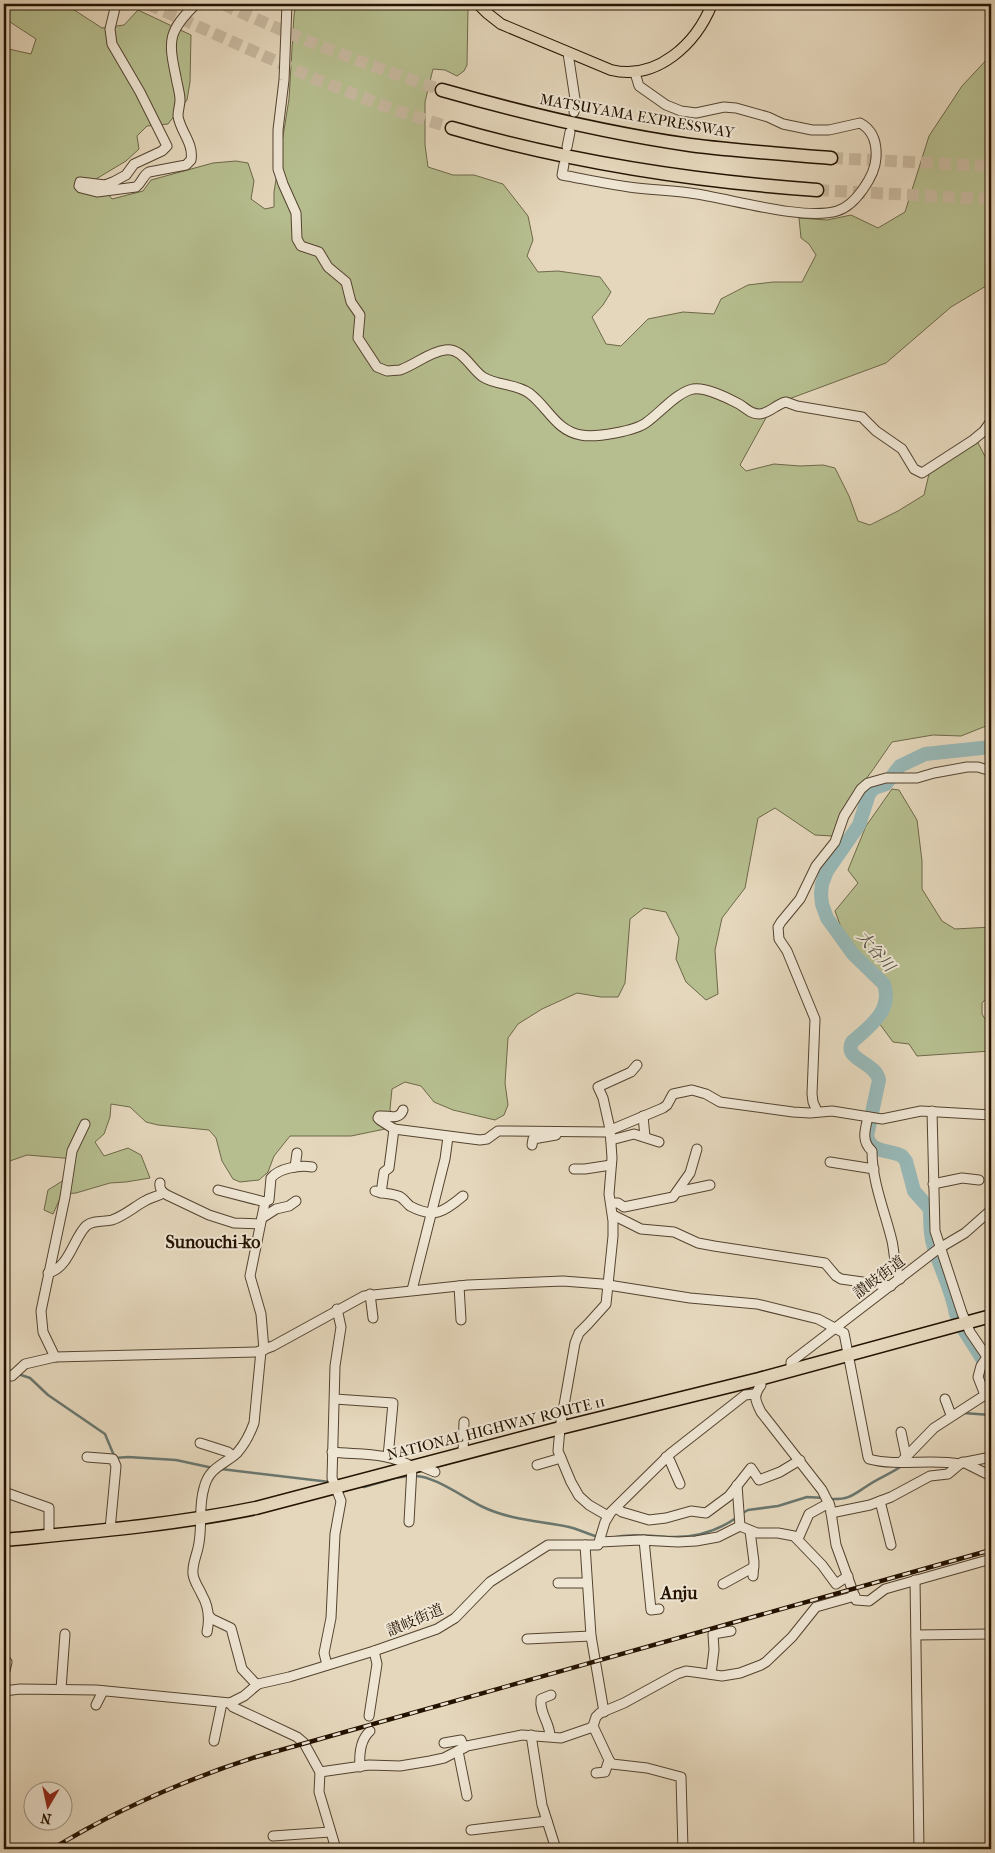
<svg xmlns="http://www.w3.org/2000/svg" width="995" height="1853" viewBox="0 0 995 1853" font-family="'IM FELL French Canon','Noto Serif JP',serif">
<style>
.green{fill:#b6be8f;stroke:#6d6848}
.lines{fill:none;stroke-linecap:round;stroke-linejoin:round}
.stream{stroke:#69766e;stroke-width:2.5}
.river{stroke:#97b8b7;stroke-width:14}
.highway-tunnel{stroke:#c8b9a0;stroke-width:12;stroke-dasharray:12 6;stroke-linecap:butt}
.minor-casing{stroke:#54432f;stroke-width:11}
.major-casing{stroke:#241200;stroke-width:12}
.highway-casing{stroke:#241200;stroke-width:15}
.minor{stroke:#eee5d3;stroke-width:9}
.major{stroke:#e5d7bc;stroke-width:10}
.highway{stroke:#e5d7bc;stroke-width:12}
.rail-casing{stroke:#241200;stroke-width:4.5}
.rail{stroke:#eee5d3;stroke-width:2.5;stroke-dasharray:8;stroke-linecap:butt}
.labels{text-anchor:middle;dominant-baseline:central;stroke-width:4;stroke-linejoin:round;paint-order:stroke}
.street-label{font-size:15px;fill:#241200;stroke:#eee5d3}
.water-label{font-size:16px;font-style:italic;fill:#4c4c40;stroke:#eee5d3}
.quarter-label{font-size:18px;font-weight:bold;fill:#241200;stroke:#eee5d3}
</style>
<rect width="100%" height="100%" fill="#e5d7bc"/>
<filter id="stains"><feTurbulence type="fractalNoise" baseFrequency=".004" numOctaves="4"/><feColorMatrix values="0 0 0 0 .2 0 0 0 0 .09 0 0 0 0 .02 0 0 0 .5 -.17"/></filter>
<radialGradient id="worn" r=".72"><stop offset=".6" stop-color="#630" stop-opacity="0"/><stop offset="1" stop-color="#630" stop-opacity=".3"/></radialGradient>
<g class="green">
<path d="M4,4H65L102,28L124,25L138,10L191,35L190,82L187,100L168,124L147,126L137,136L139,149L126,161L96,179L112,199L143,191L151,180L213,163L236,161L248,163L254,181L251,199L265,209L274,207V192L289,99L294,15L296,4H465L468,8L467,65L464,71L457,76L445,70L433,69L425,102V145L428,167L453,175H474L503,184L528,216L533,240L527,256L538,272L558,271L600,277L611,292L603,305L592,317L606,344L621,346L648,319L683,312L714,314L721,299L748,285L773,282H802L816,255L809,244L801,238L799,218L827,220L851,215L878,228L905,212L929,136L962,86L991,55V283L951,307L886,363L778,403L767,416L740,465L746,471L774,464L800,466L823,465L835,468L849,496L858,521L870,525L898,511L924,495L929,474L977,441L991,468V724L961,736L933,735L892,742L872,771L844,807L832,836L815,835L775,808L758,818L745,888L722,918L715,950L718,994L706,1000L686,982L676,959L679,938L666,912L644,908L630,919L625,983L618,997H601L577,993L542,1009L518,1024L508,1038L505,1083L508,1105L504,1115L495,1120L453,1110L434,1102L421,1086L405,1082L392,1089L390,1109L393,1121L385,1129L351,1136H290L274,1156L268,1172L259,1180L240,1182L233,1179L222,1161L216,1138L209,1130L158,1125L146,1122L130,1107L111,1104L110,1117L104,1134L95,1142L104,1156L128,1148L141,1155L150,1178L126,1182L110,1183L76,1193L62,1194L53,1214L44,1210L48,1190L72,1175L75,1159L27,1155L4,1163V48L31,54L36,39L4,18Z"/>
<path d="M892,789L899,790L917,820L922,861V889L942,921L955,929L991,927V993L982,1003V1014L988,1024H991V1051L917,1056L909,1044L893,1042L879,1023C906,977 879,980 854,950C844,939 840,924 835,911L858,883L848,870L866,826Z"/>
</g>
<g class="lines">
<g class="stream">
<path d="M18,1374L30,1378L48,1395L105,1434L115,1458L128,1457L176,1460L213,1468"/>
<path d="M985,1399L991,1398"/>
<path d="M963,1413L991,1415"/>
<path d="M221,1469L330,1482"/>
<path d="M414,1476C431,1474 466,1499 483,1507C510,1520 541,1521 569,1527C579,1529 589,1535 599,1537"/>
<path d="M360,1486L364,1487L395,1478L408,1476"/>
<path d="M830,1499C849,1500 853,1495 867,1486C878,1478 891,1474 903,1465"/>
<path d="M741,1514L748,1510L778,1506L807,1497L825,1498"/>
<path d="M611,1538C631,1533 650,1536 670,1537C694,1538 717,1531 736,1518"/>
</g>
<g class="river">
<path d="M956,1314C951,1286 938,1265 932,1240C930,1230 930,1219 930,1209L914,1191L906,1161L902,1156C889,1149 871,1154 867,1136L879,1080C876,1062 843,1060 852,1042C869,1027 893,1011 884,984L853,954L827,918L822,904L821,894L822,884L827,871L859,825L869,794L874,788L886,784L900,766L925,754L991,747"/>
<path d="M962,1327L980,1355L991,1376"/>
</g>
<g class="highway-tunnel">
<path d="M148,4L318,80L395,110L452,128"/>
<path d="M223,4C294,37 367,65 442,90"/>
<path d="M831,158L991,166"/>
<path d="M817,190L991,199"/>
</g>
<defs>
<g id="minor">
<path d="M116,4L110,29L112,44L140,92L167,146L162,151L134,164L126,175L113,182L105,185L80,182L79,186L81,188L97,192L136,187C142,183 142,176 149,172L186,165L191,160C194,143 180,131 178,116C178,110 180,105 180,100C180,93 177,84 176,77C168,40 168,31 196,4"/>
<path d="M287,4L284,80L278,130V169L283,184L296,213L297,239L301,246L319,252L328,267L346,282L351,302L360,315L358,338L377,367L387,371L400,370C415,365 429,352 445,350C462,347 471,369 483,377C497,386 515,383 529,393C548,407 556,431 581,435C595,438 636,431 647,422C661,412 676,393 693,389C705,387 728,398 739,404C746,408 750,414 759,414C769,414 776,404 786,402L797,406L862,417L876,431L902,449L914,469L922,473L973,440L984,431L991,421"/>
<path d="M568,53L575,99L574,112"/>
<path d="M567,147L570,132"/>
<path d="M564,164L562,175C584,179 607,184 629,187C649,190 670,190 690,193C729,198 802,221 837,211C855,206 875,176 876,158C877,143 873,130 860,123L829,130H812L783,124L768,117L736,108L724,107L696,113L681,111L666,105L639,86L635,73"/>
<path d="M817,1111L813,1102L812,1094L815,1019L787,951L779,939L778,927L781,922L800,899L816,866L835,842L844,816L861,789L868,783L886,778H917L934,773L967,767H978L991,771"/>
<path d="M932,1111L935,1231L962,1313L970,1332L987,1357L991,1368"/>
<path d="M643,1116L645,1137"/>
<path d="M868,1117C865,1130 861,1141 872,1151C872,1182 885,1212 892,1241C895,1255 894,1267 900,1279"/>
<path d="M394,1129L480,1140L487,1139L498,1131L606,1132L663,1108L667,1105L673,1094L692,1090L706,1094L720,1102L793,1112L810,1113L832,1111L882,1119L921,1111L991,1115"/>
<path d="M611,1140L634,1134L659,1142"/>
<path d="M532,1145L533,1139L556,1135"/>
<path d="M830,1162L874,1169"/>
<path d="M295,1167L297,1153"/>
<path d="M574,1169H585L611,1165"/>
<path d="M160,1183C159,1189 162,1192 167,1195L209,1215L234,1223L260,1224"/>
<path d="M933,1184L962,1178L979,1180"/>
<path d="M218,1190L265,1202"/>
<path d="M375,1191C382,1194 390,1193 398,1196C403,1197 406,1203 410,1206C434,1219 444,1212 463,1196"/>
<path d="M677,1192L710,1185"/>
<path d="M381,1193L384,1172L389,1168L394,1129L380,1120L378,1118L379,1116C388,1115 399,1121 403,1110"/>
<path d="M611,1203H618L624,1207L673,1197L690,1173L697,1149"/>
<path d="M613,1215L641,1229L674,1232L698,1243L714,1246L825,1263L836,1276L841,1279L891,1286"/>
<path d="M262,1218L276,1209L289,1206L296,1201"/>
<path d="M48,1273C69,1268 73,1239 86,1226C93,1220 104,1222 112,1220C124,1216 134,1207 145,1201C151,1197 157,1197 163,1193"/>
<path d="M459,1286L461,1320"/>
<path d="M412,1290L445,1159L448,1137"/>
<path d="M370,1294L373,1318"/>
<path d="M264,1350L261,1314L250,1276L263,1212L265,1202L269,1200L271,1178C279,1168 299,1165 312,1167"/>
<path d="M55,1357L43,1332L41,1311L65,1197L72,1151L85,1124"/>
<path d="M791,1370V1362L938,1249L965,1233L991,1210"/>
<path d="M4,1376H12L25,1364L55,1357L257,1352L273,1346L364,1296L468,1285L563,1281L602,1284L690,1298L757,1304L818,1319L844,1333L868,1457L869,1459C898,1467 931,1458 960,1464"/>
<path d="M759,1379L761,1385C753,1396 755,1400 761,1412L822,1490L830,1506L836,1545L856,1600L869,1601L885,1589L991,1559"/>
<path d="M335,1399L393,1403L388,1457"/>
<path d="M945,1399L951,1415"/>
<path d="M901,1432L906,1456"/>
<path d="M200,1443L228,1452L233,1456"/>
<path d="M332,1452C358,1455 390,1452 412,1467L409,1522"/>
<path d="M463,1453L464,1422"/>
<path d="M87,1457L113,1459L116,1466L110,1530"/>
<path d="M666,1457L670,1461L680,1484"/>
<path d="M901,1462L934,1428L985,1395L978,1377L981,1366L987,1357"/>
<path d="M963,1462L991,1476"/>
<path d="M418,1465L435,1472"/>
<path d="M537,1465L561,1458"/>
<path d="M737,1485L740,1526"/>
<path d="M4,1492L49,1508V1536"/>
<path d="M880,1501L891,1545"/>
<path d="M616,1508L622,1512L649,1520L666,1518L691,1511L706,1513L729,1496L751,1468L759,1480L780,1472L800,1460"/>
<path d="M831,1513L870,1505L891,1497L930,1476L948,1474L961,1463L991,1457"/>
<path d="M608,1516L589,1505L579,1496L571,1482L558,1451L560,1428L575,1343L579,1333L588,1324L606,1304L613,1236V1221L609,1194L612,1158L610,1129L603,1098L598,1087L631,1072L637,1065"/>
<path d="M750,1531L754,1562L753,1576"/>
<path d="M798,1539L809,1514L829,1503"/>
<path d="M644,1540L651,1610L659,1609"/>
<path d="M600,1542L640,1540L678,1542L696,1541L718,1537L740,1526L757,1533H778L794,1536L822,1565L836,1584L848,1576"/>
<path d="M585,1545L591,1636L604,1712"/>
<path d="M915,1580L919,1849"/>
<path d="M558,1583H587"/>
<path d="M723,1584L754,1567"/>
<path d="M209,1616L212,1619L231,1628L242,1669L257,1685"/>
<path d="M207,1632C210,1618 209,1607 202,1595C199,1588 194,1582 193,1574C192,1565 196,1557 198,1548C203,1528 198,1507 204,1488C209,1467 224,1465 237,1453C245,1444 250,1434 254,1423L261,1351"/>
<path d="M916,1635L991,1634"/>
<path d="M527,1639L591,1636"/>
<path d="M327,1665L324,1653L331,1618L335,1534L341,1501L332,1478L335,1366L341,1327L337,1309"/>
<path d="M711,1674L714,1650L713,1634L731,1631"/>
<path d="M4,1675L7,1662"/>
<path d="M61,1689L65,1634"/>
<path d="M4,1691L20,1689L96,1690L230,1703L244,1696L258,1684L289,1677L374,1651L437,1629L455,1618L490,1582L548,1545H598L605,1522L611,1512L671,1453L745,1395L755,1394"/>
<path d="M230,1703L233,1707L297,1737L304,1743L320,1772L319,1792L336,1849"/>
<path d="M96,1705L103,1691"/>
<path d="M369,1716L377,1664L374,1651"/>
<path d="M593,1726L609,1760L612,1764L647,1768L681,1777L683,1849"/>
<path d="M531,1735L542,1805L556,1849"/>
<path d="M550,1736C550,1723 539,1713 541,1699L551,1695"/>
<path d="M214,1741L222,1703"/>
<path d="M444,1743L461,1740L464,1748"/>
<path d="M458,1751L467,1796"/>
<path d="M360,1767C359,1754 360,1740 370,1731"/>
<path d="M320,1772L369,1765L400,1766L430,1761L444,1758L467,1746L522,1735L561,1738L590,1728L593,1726L596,1717L600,1713L624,1703L677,1674L686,1671L694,1672L722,1676L740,1673L761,1665L766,1662L792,1637L816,1607L855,1596"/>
<path d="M596,1773L605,1772L609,1760"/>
<path d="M471,1830L547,1821"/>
<path d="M273,1836L330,1832"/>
</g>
<path id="major" d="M478,4L487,13L501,24L611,70C657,81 696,44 712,4"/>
<g id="highway">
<path d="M442,90C523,113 606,133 690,145C737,151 784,154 831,158"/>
<path d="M452,128C573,163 691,181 817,190"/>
<path d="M4,1540C88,1532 173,1525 256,1508L560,1428L759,1379L991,1316"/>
</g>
</defs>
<use href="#minor" class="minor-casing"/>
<use href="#major" class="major-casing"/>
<use href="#highway" class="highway-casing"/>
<use href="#minor" class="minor"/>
<use href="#major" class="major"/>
<use href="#highway" class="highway"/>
<defs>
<path id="rail" d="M52,1849C116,1810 184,1780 256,1757L991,1550"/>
</defs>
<use href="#rail" class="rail-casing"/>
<use href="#rail" class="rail"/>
</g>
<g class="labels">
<g class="street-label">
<text transform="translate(637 116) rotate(10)">MATSUYAMA EXPRESSWAY</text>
<text transform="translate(879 1277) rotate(-37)">讃岐街道</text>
<text transform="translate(496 1428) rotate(-14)">NATIONAL HIGHWAY ROUTE 11</text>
<text transform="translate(415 1620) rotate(-23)">讃岐街道</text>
</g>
<g class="water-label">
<text transform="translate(876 951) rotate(49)">大谷川</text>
</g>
<g class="quarter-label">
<text x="213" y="1242">Sunouchi-ko</text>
<text x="679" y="1593">Anju</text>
</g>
</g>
<rect width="995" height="1853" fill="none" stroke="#e5d7bc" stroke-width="20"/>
<rect x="5" y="5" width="985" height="1843" fill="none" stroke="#241200" stroke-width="2.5"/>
<rect x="10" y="10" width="975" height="1833" fill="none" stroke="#241200"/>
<g transform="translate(48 1806) rotate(189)"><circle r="24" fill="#eee5d3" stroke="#9d917f"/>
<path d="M0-4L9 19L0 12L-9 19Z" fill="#8f2418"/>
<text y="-8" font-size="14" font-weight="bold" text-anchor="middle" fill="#241200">N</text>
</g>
<rect width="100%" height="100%" filter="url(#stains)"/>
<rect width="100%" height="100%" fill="url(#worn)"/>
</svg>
